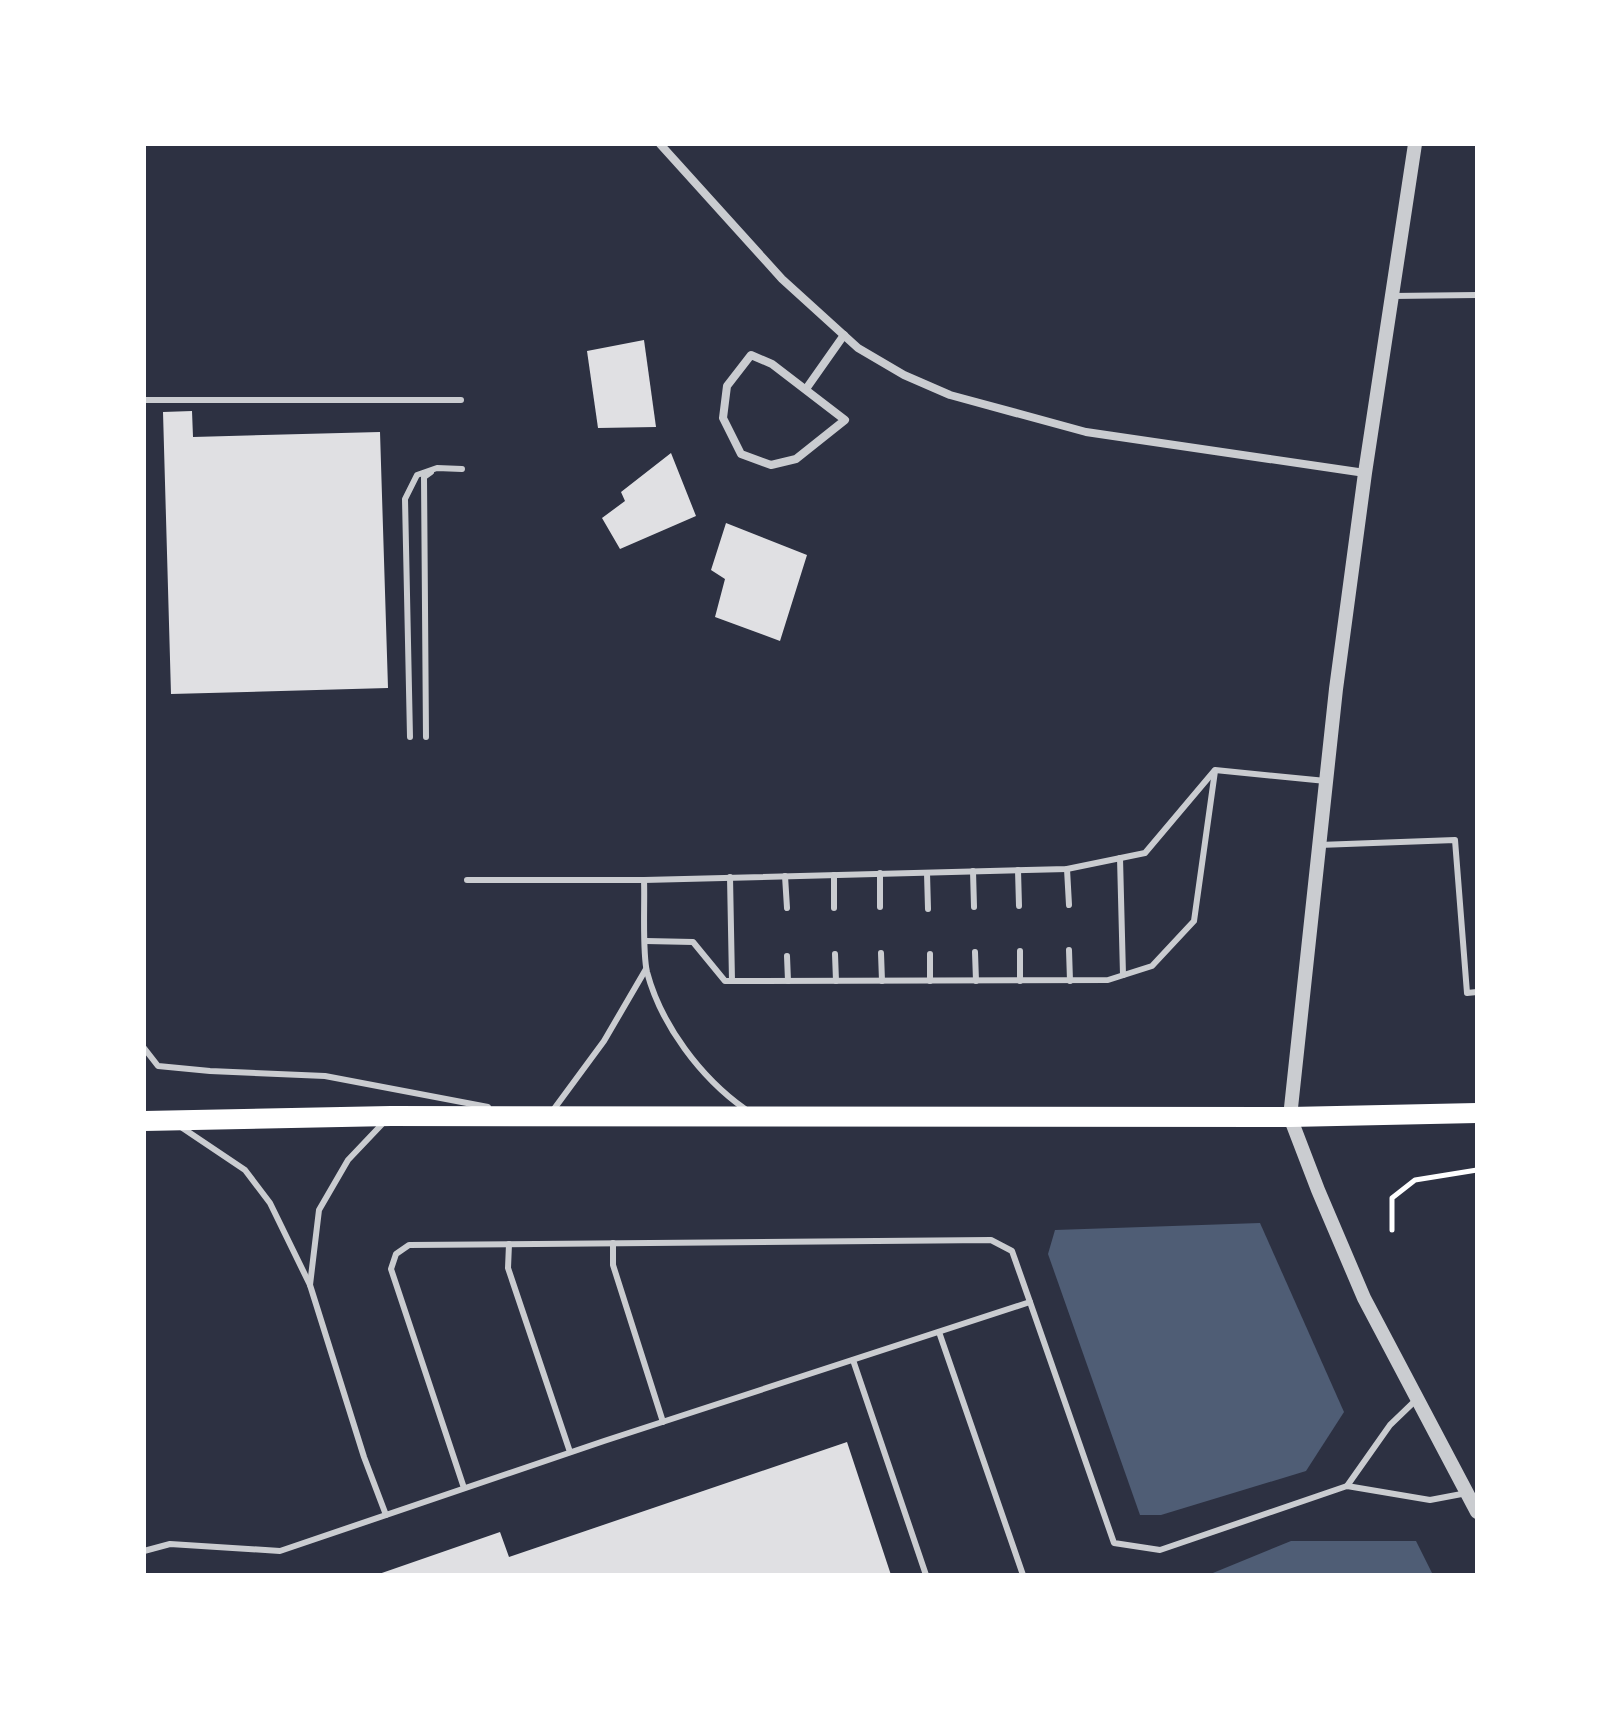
<svg xmlns="http://www.w3.org/2000/svg" width="1621" height="1719" viewBox="0 0 1621 1719" font-family="'DejaVu Sans',sans-serif">
<style>
.water{fill:#4f5d75}
.building{fill:#e0e0e3}
.lines{fill:none;stroke-linecap:round;stroke-linejoin:round}
.path{stroke:#fff;stroke-width:5}
.service{stroke:#caccd0;stroke-width:6}
.minor{stroke:#caccd0;stroke-width:8}
.tertiary{stroke:#caccd0;stroke-width:14}
.primary{stroke:#fff;stroke-width:20}
</style>
<rect width="100%" height="100%" fill="#2d3142"/>
<g class="water">
<path d="M1260,1223L1344,1412L1306,1471L1161,1515H1140L1048,1254L1055,1230Z"/>
<path d="M1291,1541H1416L1433,1575H1208Z"/>
</g>
<g class="building">
<path d="M644,340L656,427L598,428L587,351Z"/>
<path d="M192,411L193,437L380,432L388,688L171,694L163,412Z"/>
<path d="M671,453L696,516L620,549L602,518L625,501L621,492Z"/>
<path d="M726,523L807,555L780,641L715,617L725,579L711,570Z"/>
<path d="M847,1442L891,1575H376L500,1532L509,1557Z"/>
</g>
<g class="lines">
<path class="path" d="M1392,1230V1198L1415,1180L1477,1170"/>
<g class="service">
<path d="M1392,296L1477,295"/>
<path d="M144,400H461"/>
<path d="M410,737L405,499L417,475L437,468L462,469"/>
<path d="M426,737L424,477L431,472"/>
<path d="M1319,845L1455,840L1467,993L1477,992"/>
<path d="M1120,858L1123,975"/>
<path d="M1067,869L1069,905"/>
<path d="M1018,870L1019,906"/>
<path d="M973,871L974,907"/>
<path d="M880,873V907"/>
<path d="M927,873L928,909"/>
<path d="M834,875V908"/>
<path d="M785,876L787,908"/>
<path d="M730,877L732,981"/>
<path d="M467,880H644L1067,869L1145,853L1215,770L1326,781"/>
<path d="M644,880C645,904 642,951 647,972C661,1025 701,1078 745,1109"/>
<path d="M646,941L693,942L725,981L1108,980L1152,966L1194,921L1215,771"/>
<path d="M1069,950L1070,981"/>
<path d="M1020,951V981"/>
<path d="M975,952L976,981"/>
<path d="M881,953L882,981"/>
<path d="M835,954L836,981"/>
<path d="M930,954V981"/>
<path d="M787,956L788,981"/>
<path d="M144,1048L158,1066L210,1071L325,1076L488,1107"/>
<path d="M551,1113L604,1041L646,969"/>
<path d="M181,1127L245,1170L270,1203L310,1285L364,1457L386,1515"/>
<path d="M613,1243V1265L663,1422"/>
<path d="M509,1244L508,1268L570,1452"/>
<path d="M310,1285L319,1210L348,1160L386,1120"/>
<path d="M939,1332L1023,1575"/>
<path d="M853,1360L926,1575"/>
<path d="M1347,1486L1390,1425L1417,1399"/>
<path d="M464,1488L391,1269L396,1254L409,1245L991,1240L1012,1251L1030,1302"/>
<path d="M144,1551L170,1544L280,1551L604,1441L1030,1302L1114,1543L1160,1550L1347,1486L1430,1500L1467,1493"/>
</g>
<g class="minor">
<path d="M660,144L782,279L858,348L904,375L950,395L1086,432L1365,473"/>
<path d="M751,355L772,364L845,420L796,459L771,465L741,454L723,418L727,386Z"/>
<path d="M806,389L844,335"/>
</g>
<path class="tertiary" d="M1415,144L1365,473L1336,689L1290,1117L1318,1190L1364,1298L1477,1512"/>
<path class="primary" d="M144,1121L391,1116L1290,1117L1477,1113"/>
</g>
<rect width="1621" height="1719" fill="none" stroke="#ffffff" stroke-width="292"/>
</svg>
